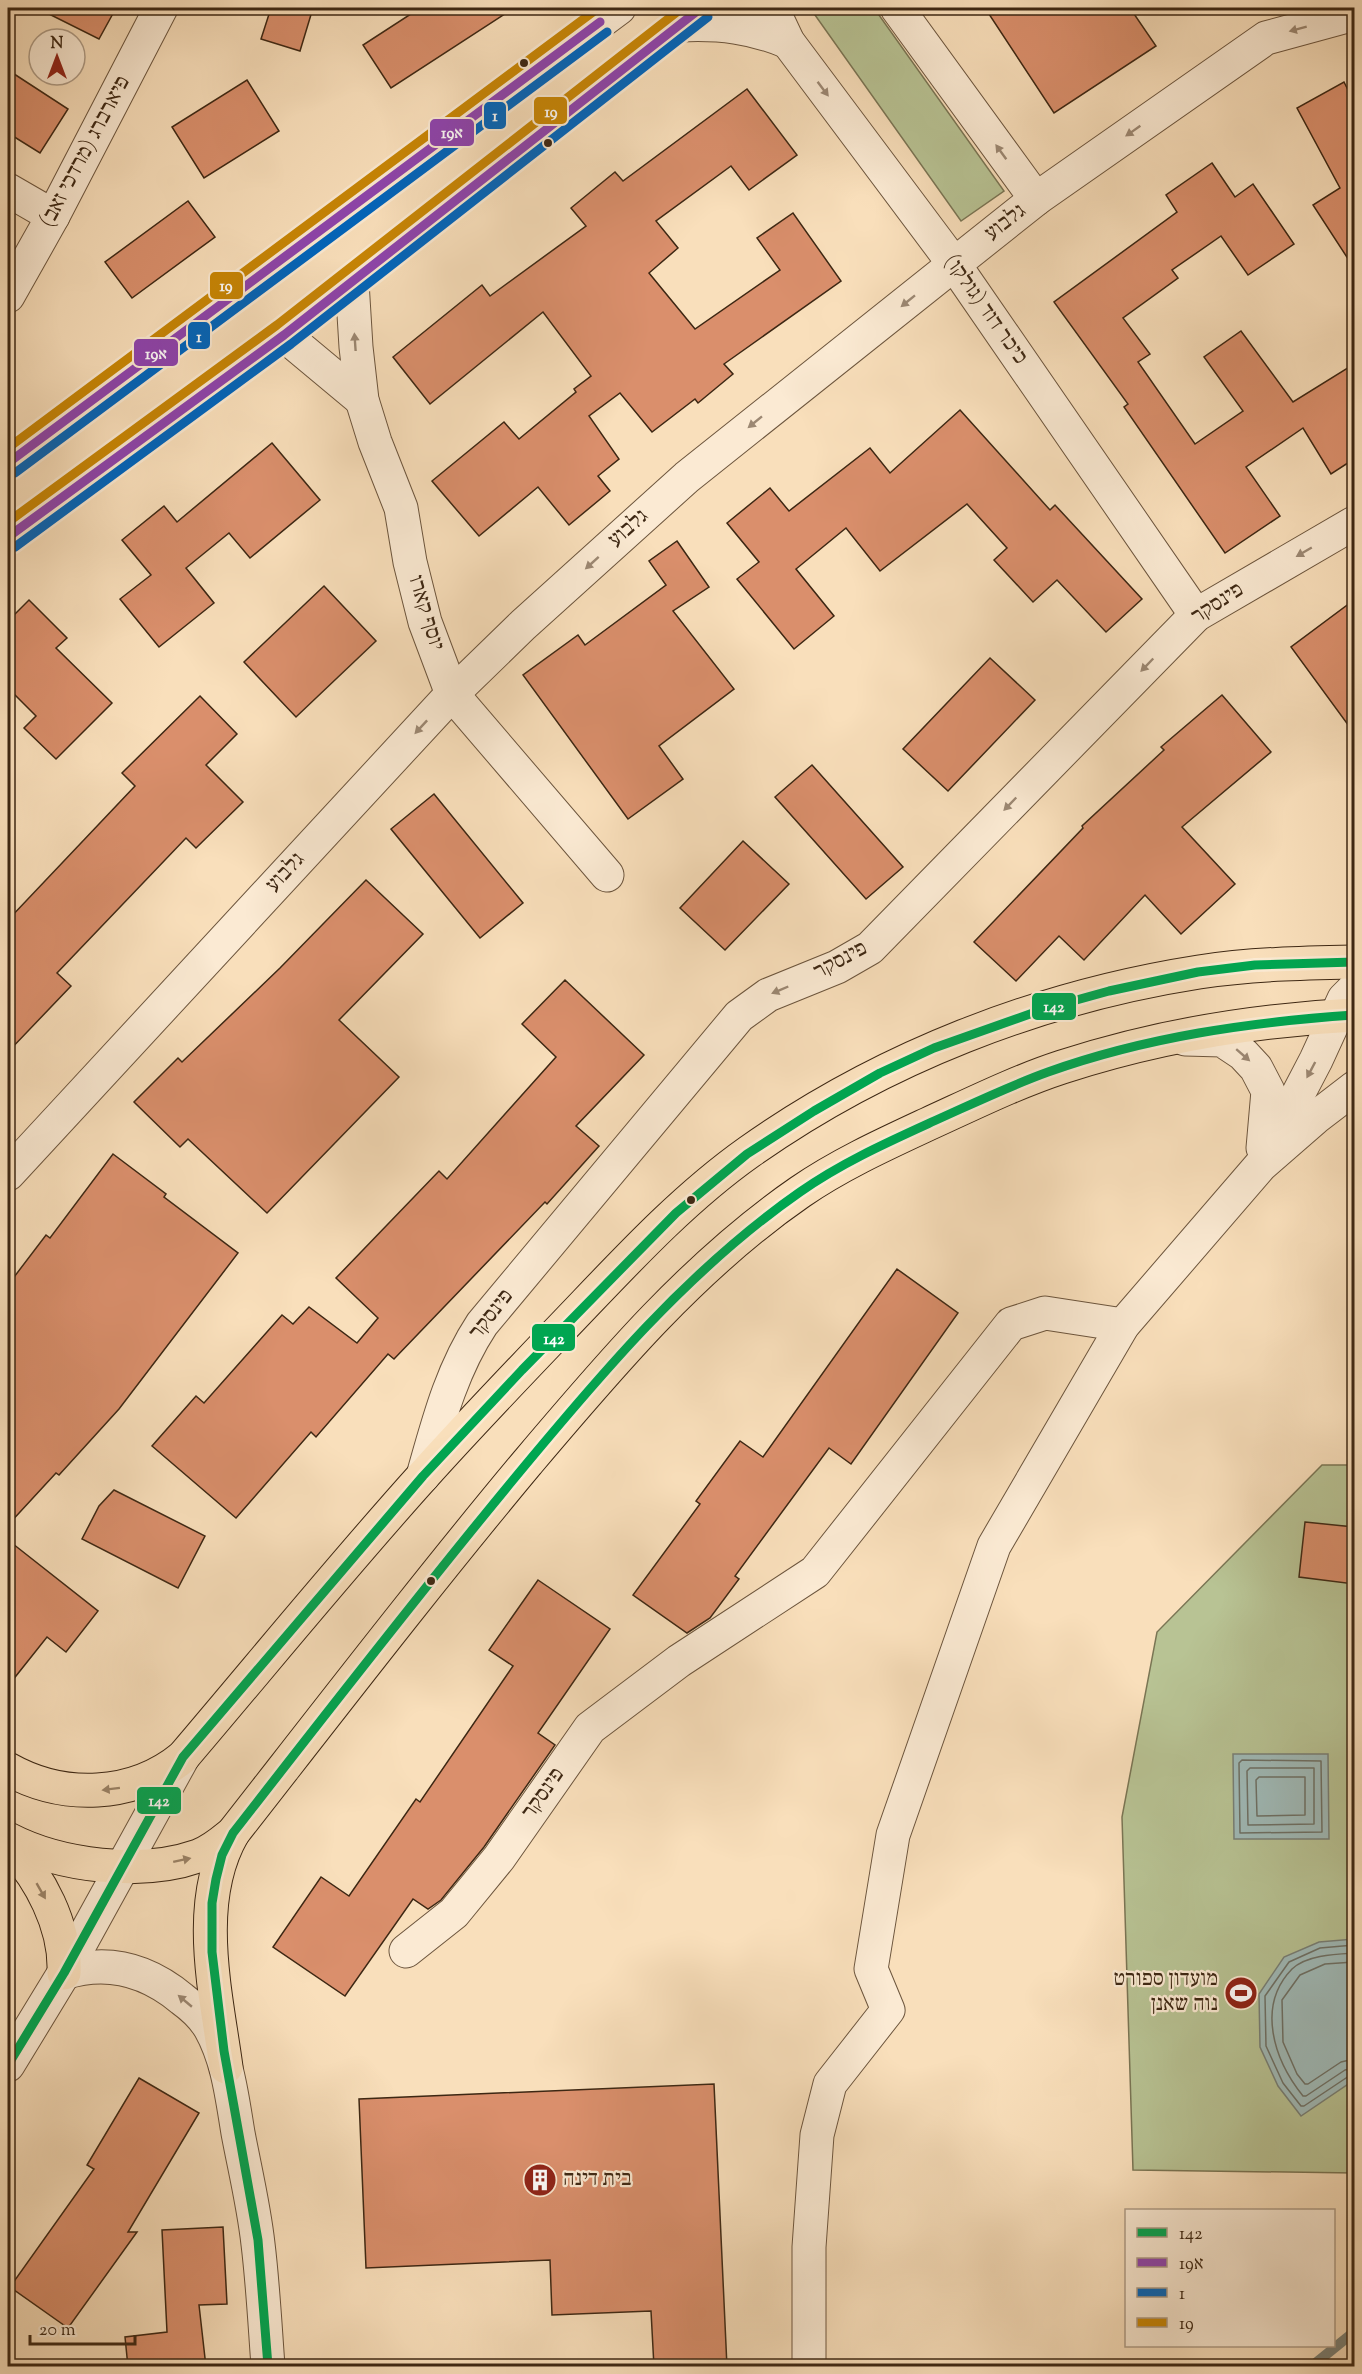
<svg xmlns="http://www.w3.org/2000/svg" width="1362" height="2374" viewBox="0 0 1362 2374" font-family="'Sorts Mill Goudy','Frank Ruhl Libre',serif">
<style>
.green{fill:#b8c394;stroke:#7a7554;stroke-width:1.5}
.water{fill:#a0bbb9;stroke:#788077;stroke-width:1.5}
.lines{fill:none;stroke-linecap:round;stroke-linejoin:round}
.shore{stroke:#6e7166;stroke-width:1.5}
.stream{stroke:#788077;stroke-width:10}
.building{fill:#da8f6c;stroke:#3d2713;stroke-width:1.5}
.minor-casing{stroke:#6c553d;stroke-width:35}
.major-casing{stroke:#3d2713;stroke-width:35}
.minor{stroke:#fbead3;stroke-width:33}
.major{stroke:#f9dfbb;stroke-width:33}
.bus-1-casing{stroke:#fbead3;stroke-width:14}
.bus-2-casing{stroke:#fbead3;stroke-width:14}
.bus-3-casing{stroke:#fbead3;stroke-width:14}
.bus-4-casing{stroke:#fbead3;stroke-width:14}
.bus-1{stroke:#00a651;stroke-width:9}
.bus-2{stroke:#8e44ad;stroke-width:9}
.bus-3{stroke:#0065bd;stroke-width:9}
.bus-4{stroke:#c88605;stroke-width:9}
.oneway{fill:#9c8873}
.oneway2{fill:#9b8367}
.bus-dot{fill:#3d2713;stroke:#fbead3;stroke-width:2}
.labels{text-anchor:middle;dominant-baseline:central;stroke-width:4.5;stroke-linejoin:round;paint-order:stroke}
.street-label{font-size:22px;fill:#3d2713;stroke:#fbead3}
.poi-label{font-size:22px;fill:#3d2713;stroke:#fbead3;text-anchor:end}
.line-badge{stroke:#fbead3;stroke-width:2}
.badge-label{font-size:16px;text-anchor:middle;font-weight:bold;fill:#fff}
</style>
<rect width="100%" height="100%" fill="#f9dfbb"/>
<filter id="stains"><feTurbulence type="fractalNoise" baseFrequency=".00333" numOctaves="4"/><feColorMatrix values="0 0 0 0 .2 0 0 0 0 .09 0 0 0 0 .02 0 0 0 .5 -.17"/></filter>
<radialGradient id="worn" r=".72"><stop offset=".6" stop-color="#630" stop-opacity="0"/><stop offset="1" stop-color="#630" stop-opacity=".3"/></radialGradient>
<g class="green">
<path d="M810,8H874L1004,191L961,221Z"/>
<path d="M1322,1465H1354V2173L1133,2170L1122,1817L1157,1632Z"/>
</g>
<g class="water">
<path d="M1233,1754H1328L1329,1839H1234Z"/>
<path d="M1354,1939V2080L1301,2116L1278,2086L1260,2047L1259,1994L1284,1957L1319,1942Z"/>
</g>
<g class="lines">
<g class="shore">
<path d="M1242,1760L1321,1761L1322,1832L1240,1833L1239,1763Z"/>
<path d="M1250,1768H1314V1824L1248,1825L1247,1771Z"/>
<path d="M1259,1777H1305V1815L1257,1816L1256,1780Z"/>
<path d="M1354,1945L1320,1948L1289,1962L1265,1996L1266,2046L1283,2083L1301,2106H1304L1349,2076H1354"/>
<path d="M1354,1953C1336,1954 1306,1955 1292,1969C1256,2006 1274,2060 1303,2096H1306L1345,2070L1354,2068"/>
<path d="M1354,1962L1325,1964L1300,1975L1282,2000L1283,2042L1297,2074L1305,2084H1308L1341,2062L1354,2059"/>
</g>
<path class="stream" d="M1312,2366L1354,2332"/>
</g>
<g class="building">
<path d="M37,8H116L99,39Z"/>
<path d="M271,8H313L300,51L261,39Z"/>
<path d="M420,8H514L391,88L363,45Z"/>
<path d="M985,8H1130L1156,46L1054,113Z"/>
<path d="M8,70L68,109L40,153L8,133Z"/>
<path d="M247,80L279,131L204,178L172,127Z"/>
<path d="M1344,82L1354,102V268L1313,205L1340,188L1297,108Z"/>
<path d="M747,89L797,155L749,190L731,166L656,221L678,248L649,273L695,329L780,270L757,238L793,213L841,281L724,364L733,374L698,403L695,399L652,432L620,393L589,416L619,459L598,476L610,491L569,525L538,487L479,536L432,481L504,422L519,439L576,392L574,389L591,376L543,312L430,404L393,357L482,285L490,296L586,226L571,208L615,172L623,181Z"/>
<path d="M1212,163L1235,197L1253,184L1294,244L1248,275L1221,236L1172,270L1178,278L1123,318L1150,354L1138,362L1195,444L1243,411L1204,357L1241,331L1293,402L1354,364V459L1331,474L1303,428L1246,467L1280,516L1225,553L1124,407L1128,404L1054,302L1177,212L1166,195Z"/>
<path d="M188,201L215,237L132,298L105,262Z"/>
<path d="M960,410L1050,510L1055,505L1142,599L1106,632L1057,580L1033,602L994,560L1007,548L967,504L880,571L846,528L796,569L834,616L794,649L737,579L759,562L727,523L770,488L789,511L870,448L890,473Z"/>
<path d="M272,443L320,500L250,558L229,533L186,568L214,603L159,647L120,599L151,575L122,540L164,506L177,522Z"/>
<path d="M677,541L709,587L673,611L734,689L659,746L683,779L628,819L523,675L578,635L585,645L666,585L649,561Z"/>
<path d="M324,586L376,641L296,717L244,662Z"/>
<path d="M29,600L67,638L56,648L112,703L56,759L24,728L36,716L8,688V621Z"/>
<path d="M1354,600V733L1291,647Z"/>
<path d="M990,658L1035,700L948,791L903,749Z"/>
<path d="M1222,695L1271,752L1182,827L1235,884L1181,934L1145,895L1084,960L1059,936L1016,981L974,942L1083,828L1082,826L1164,750L1161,747Z"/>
<path d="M200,696L237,734L206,765L243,802L196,848L186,838L57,973L71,986L8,1052V920L135,786L122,773Z"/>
<path d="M812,765L903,867L866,899L775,797Z"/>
<path d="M434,794L523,903L480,938L391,829Z"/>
<path d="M743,841L789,884L725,950L680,908Z"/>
<path d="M366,880L423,934L339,1020L399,1077L267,1213L188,1139L180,1147L134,1102L178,1058L182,1062L280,968Z"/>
<path d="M565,980L644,1055L576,1126L599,1146L547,1204L545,1202L394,1359L388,1354L316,1437L311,1432L236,1518L152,1446L196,1396L204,1403L282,1315L293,1324L309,1307L357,1343L378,1318L336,1278L439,1171L447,1179L556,1057L522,1024Z"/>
<path d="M113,1154L166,1194L164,1197L238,1253L119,1409L59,1475L56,1473L8,1525V1285L46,1235L50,1238Z"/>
<path d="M897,1269L958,1313L851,1464L829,1448L735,1576L739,1579L710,1618L687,1633L633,1595L700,1504L696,1501L740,1441L763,1457Z"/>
<path d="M114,1490L205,1536L178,1588L82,1539L99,1506Z"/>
<path d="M1305,1522L1354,1527V1584L1299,1577Z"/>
<path d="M8,1540L98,1611L66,1652L47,1637L8,1686Z"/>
<path d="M538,1580L610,1629L538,1733L555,1745L484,1847L441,1900L428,1909L413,1899L345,1996L273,1947L321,1877L349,1896L416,1799L420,1802L513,1666L489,1650Z"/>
<path d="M139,2078L199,2113L128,2232H137L68,2328L10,2287L94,2169L87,2165Z"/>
<path d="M714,2084L727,2367H654L651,2311L552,2315L550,2260L366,2268L359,2099Z"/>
<path d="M223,2227L227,2304L199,2305L206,2367H128L125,2337L167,2332L162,2230Z"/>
</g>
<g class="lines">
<defs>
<g id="minor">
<path d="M772,8L788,42L954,264L1196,615"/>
<path d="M897,8L1036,199"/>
<path d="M680,25C719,23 753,27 788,42"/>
<path d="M8,190L53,216"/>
<path d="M352,282L356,347L362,400L375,442L401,508L410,562L425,622L452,694L607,875"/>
<path d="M8,296L53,216L161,8"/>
<path d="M284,335L362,400"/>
<path d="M8,463L619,8"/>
<path d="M8,537L284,335L701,8"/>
<path d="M1185,1039L1222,1040L1243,1054L1256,1068L1268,1091L1263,1148"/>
<path d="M1270,1148L1316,1060L1344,999L1354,989"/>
<path d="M8,1174L452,694L523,625L687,477L1036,199L1266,38L1354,14"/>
<path d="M423,1476C438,1423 451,1371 482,1324L739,1016L768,995L837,967L870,948L1196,615L1354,523"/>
<path d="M406,1951L454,1913L499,1858L590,1728L679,1661L815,1572L1011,1324L1045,1313L1123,1325"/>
<path d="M64,1973C108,1959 147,1970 182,1999C193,2007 203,2016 210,2028C228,2060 232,2097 238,2133C245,2170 254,2207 258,2244C263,2285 265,2326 268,2366"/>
<path d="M8,2065L64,1973L183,1757"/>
<path d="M809,2366V2247L817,2135L830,2084L888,2010L871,1969L893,1835L994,1546L1123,1325L1261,1165L1315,1118L1354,1088"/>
</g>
<g id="major">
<path d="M8,1769C63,1800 133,1798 183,1757C263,1663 341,1567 423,1476C466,1428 511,1381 555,1335C616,1272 677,1203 749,1152C882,1058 1039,997 1199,972C1251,964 1303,963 1354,962"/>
<path d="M8,1839C60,1866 141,1876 198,1856C212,1851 222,1842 233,1833C330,1709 426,1584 527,1463C609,1366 694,1265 800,1192C839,1165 885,1144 928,1124C972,1104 1016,1082 1062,1067C1157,1036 1255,1020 1354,1015"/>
<path d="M8,1844C40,1877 66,1926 64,1973"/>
<path d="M226,2067C216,1993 193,1902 233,1833"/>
</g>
</defs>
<use href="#minor" class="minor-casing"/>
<use href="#major" class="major-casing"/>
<use href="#minor" class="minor"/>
<use href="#major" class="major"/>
<defs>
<g id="bus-1">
<path d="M8,2065L64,1973L183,1757L423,1476L522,1370L676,1213L747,1154L814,1111L880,1073L934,1048L1044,1009L1109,991L1198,972L1255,965L1354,962"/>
<path d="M268,2366L258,2240L224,2051L212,1952V1903L216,1879L222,1855L233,1833C325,1715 417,1596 513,1480C599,1376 688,1270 800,1192C841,1163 888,1142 934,1121C972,1104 1009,1086 1048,1072C1146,1037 1250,1022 1354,1015"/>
</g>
<g id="bus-2">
<path d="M8,463L600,22"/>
<path d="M8,537L284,335L701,8"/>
</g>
<g id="bus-3">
<path d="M15,473L607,32"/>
<path d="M15,547L291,344L708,17"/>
</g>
<g id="bus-4">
<path d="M8,448L593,12"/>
<path d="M8,522L277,325L682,8"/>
</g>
</defs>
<use href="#bus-1" class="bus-1-casing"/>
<use href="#bus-2" class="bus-2-casing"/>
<use href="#bus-3" class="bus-3-casing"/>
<use href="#bus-4" class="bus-4-casing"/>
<use href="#bus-1" class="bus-1"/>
<use href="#bus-2" class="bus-2"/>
<use href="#bus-3" class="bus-3"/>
<use href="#bus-4" class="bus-4"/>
</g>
<defs><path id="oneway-solid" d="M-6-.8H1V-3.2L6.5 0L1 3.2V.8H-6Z" transform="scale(1.5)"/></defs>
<g class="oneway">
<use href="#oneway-solid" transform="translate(1298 29) rotate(165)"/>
<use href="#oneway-solid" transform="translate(823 89) rotate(53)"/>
<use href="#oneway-solid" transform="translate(1133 131) rotate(145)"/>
<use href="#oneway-solid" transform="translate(1001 152) rotate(-126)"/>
<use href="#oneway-solid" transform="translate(908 301) rotate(141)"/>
<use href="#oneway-solid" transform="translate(355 342) rotate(-94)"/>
<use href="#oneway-solid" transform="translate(755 422) rotate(141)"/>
<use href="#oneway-solid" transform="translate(1304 552) rotate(150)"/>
<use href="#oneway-solid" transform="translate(592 563) rotate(138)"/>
<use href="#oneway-solid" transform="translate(1147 665) rotate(134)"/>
<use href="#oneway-solid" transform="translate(421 727) rotate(133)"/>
<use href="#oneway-solid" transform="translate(1010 804) rotate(134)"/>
<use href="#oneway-solid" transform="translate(780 990) rotate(157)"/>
<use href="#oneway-solid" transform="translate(1243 1055) rotate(41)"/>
<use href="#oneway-solid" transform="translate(1311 1070) rotate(118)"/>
<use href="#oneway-solid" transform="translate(185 2001) rotate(-140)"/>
</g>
<g class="oneway2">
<use href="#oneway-solid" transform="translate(111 1789) rotate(173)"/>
<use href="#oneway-solid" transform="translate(182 1860) rotate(-12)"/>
<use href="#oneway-solid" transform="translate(41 1891) rotate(60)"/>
</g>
<defs>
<symbol id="stadium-disc" viewBox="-11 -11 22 22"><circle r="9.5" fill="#8f2418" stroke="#fbead3"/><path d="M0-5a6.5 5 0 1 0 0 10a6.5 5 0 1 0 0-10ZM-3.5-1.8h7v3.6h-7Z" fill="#fff"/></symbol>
<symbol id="building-disc" viewBox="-11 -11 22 22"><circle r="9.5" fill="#8f2418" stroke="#fbead3"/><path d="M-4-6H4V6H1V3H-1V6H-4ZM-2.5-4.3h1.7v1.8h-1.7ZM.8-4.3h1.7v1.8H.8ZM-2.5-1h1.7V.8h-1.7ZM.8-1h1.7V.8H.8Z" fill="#fff"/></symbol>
</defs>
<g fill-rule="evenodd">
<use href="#stadium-disc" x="1222" y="1974" width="38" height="38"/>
<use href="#building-disc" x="521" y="2161" width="38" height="38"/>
</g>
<g class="bus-dot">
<circle cx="524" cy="63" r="5"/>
<circle cx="548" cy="143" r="5"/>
<circle cx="691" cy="1200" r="5"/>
<circle cx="431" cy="1581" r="5"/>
</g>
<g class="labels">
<g class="street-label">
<text transform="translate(86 152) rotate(-62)">פיארברג (מרדכי זאב)</text>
<text transform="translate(1006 223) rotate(-38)">גלבוע</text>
<text transform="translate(985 310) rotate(55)">כיכר דוד (גולקו)</text>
<text transform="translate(629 529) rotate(-42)">גלבוע</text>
<text transform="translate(1218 604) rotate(-33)">פינסקר</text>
<text transform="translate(425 613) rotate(73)">יוסף קארו</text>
<text transform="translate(286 873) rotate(-47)">גלבוע</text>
<text transform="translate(841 961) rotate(-28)">פינסקר</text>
<text transform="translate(492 1315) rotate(-52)">פינסקר</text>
<text transform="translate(544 1794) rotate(-55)">פינסקר</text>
</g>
<g class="poi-label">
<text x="1218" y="1980">מועדון ספורט<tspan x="1218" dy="25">נוה שאנן</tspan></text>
<text x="563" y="2180" text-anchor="start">בית דינה</text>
</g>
</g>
<g class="line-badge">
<rect x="533" y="96" width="35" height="29" rx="6" fill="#c88605"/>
<rect x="483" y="101" width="24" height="29" rx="6" fill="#0065bd"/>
<rect x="429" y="118" width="46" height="29" rx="6" fill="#8e44ad"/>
<rect x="209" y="271" width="35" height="29" rx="6" fill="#c88605"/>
<rect x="187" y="321" width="24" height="29" rx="6" fill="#0065bd"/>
<rect x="133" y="338" width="46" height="29" rx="6" fill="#8e44ad"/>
<rect x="1031" y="992" width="46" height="29" rx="6" fill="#00a651"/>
<rect x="531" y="1323" width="45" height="29" rx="6" fill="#00a651"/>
<rect x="136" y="1786" width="46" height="29" rx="6" fill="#00a651"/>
</g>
<g class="badge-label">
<text x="551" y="117">19</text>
<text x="495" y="121">1</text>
<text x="452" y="138">19א</text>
<text x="226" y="291">19</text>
<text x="199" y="342">1</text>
<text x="156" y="359">19א</text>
<text x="1054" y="1012">142</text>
<text x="554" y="1344">142</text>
<text x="159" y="1806">142</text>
</g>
<rect width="1362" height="2374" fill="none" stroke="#f9dfbb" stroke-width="30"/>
<rect x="9" y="9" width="1344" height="2356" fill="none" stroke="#3d2713" stroke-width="3"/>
<rect x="15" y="15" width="1332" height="2344" fill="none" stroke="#3d2713" stroke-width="1.5"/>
<rect x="1125" y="2209" width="210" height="138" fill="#fbead3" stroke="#af9c86" stroke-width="1.5"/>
<rect x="1137" y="2228" width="30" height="9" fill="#00a651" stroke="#af9c86" stroke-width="1.5"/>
<text x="1179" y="2239" font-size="18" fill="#3d2713">142</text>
<rect x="1137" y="2258" width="30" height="9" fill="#8e44ad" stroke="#af9c86" stroke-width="1.5"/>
<text x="1179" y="2269" font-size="18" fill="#3d2713">19א</text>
<rect x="1137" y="2288" width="30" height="9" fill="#0065bd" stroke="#af9c86" stroke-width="1.5"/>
<text x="1179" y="2299" font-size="18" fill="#3d2713">1</text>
<rect x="1137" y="2318" width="30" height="9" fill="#c88605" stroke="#af9c86" stroke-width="1.5"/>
<text x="1179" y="2329" font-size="18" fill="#3d2713">19</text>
<g transform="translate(57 57)"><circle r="28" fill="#fbead3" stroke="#af9c86" stroke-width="1.5"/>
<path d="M0-4.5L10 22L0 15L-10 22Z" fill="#8f2418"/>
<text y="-9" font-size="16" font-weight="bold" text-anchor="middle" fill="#3d2713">N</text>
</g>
<path d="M30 2335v9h105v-9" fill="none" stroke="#3d2713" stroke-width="3"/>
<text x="39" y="2335" font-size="18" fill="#3d2713" stroke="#fbead3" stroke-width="4.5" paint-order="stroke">20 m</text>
<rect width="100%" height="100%" filter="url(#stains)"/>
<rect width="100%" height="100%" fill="url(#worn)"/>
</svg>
